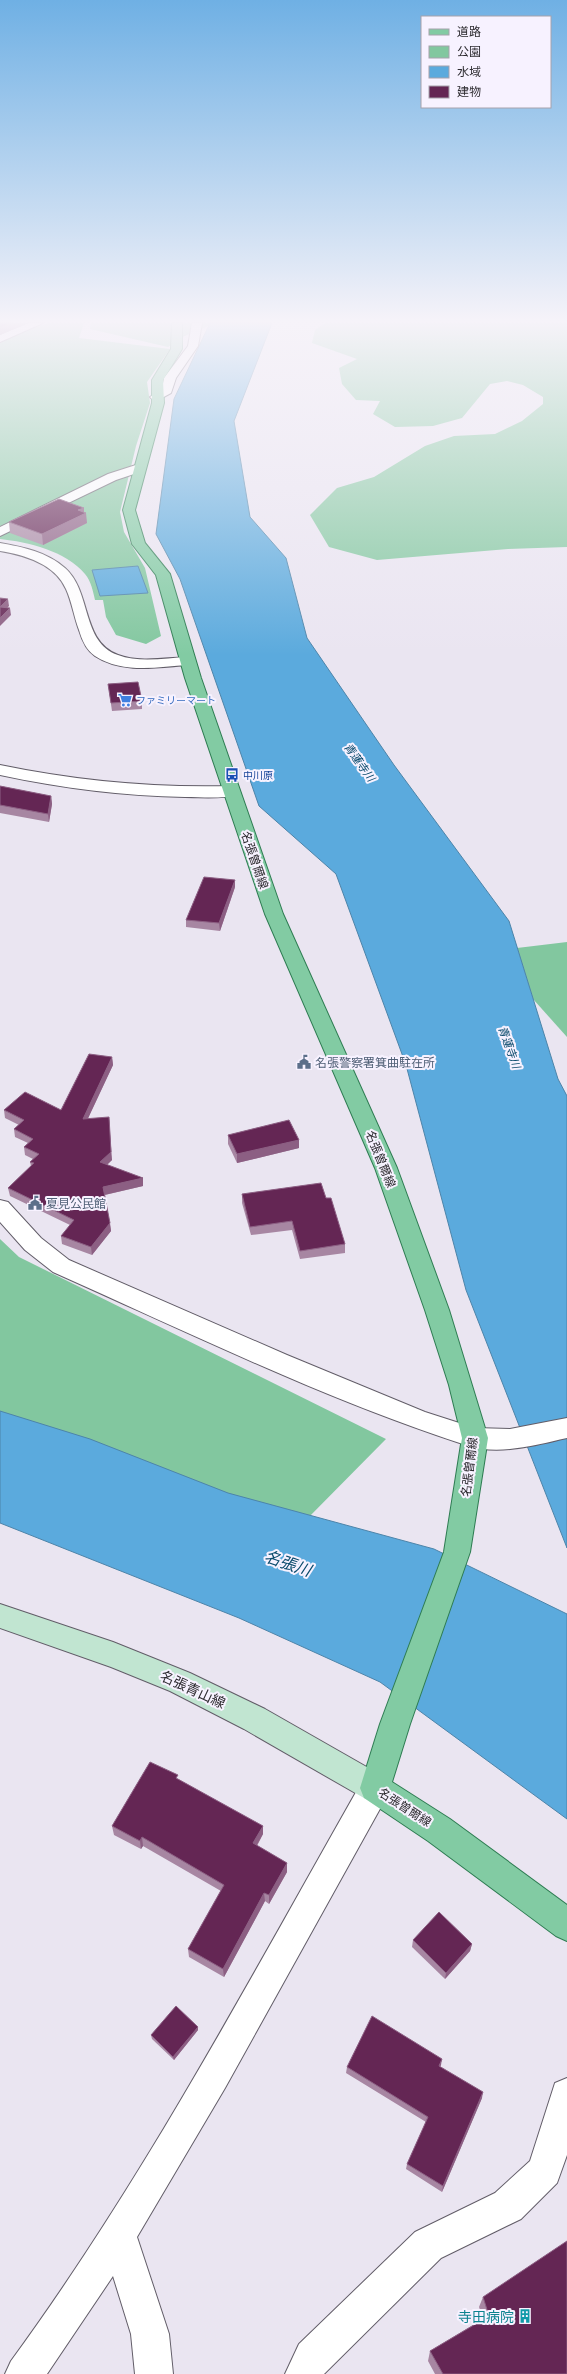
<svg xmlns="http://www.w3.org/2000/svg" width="567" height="2374" viewBox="0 0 567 2374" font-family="Manrope,'Noto Sans JP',sans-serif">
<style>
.green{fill:#82c79f}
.water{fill:#5baadd;stroke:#4d84a9}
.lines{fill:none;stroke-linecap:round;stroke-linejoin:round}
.minor-casing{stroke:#625d68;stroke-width:2}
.tertiary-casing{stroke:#625d68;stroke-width:2}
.secondary-casing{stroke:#625d68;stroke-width:2}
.primary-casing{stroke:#2e7c52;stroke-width:2}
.minor{fill:#fff;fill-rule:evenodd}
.tertiary{fill:#fff;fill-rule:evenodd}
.secondary{fill:#c1e5d1;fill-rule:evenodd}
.primary{fill:#82cba3;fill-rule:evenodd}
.wall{fill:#a786a2}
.shaded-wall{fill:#8c5f83}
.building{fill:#642654;stroke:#8c5f83}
.labels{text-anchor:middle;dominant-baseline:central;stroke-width:4;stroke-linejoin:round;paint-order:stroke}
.far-shop-label{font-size:10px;fill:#366cbe;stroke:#f7f2ff;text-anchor:start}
.far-transit-label{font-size:10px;fill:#164399;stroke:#f7f2ff;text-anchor:start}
.far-water-label{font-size:11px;font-style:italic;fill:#0b4b6d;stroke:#f7f2ff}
.street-label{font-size:12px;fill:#2d2b30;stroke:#f7f2ff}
.service-label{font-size:12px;fill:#4e5e75;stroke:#f7f2ff;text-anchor:start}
.near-street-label{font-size:14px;fill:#2d2b30;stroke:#f7f2ff}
.near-culture-label{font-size:14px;fill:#0d838f;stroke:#f7f2ff;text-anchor:end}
.near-water-label{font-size:16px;font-style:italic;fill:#0b4b6d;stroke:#f7f2ff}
</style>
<rect width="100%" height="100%" fill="#eae5f1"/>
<g class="green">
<path d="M48,323H84L79,338L170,349L147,382L150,403L136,446L120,512L124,532L145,568L161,636L146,644L116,635L106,617L103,600H95C93,591 91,581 85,574C66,551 28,542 0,539V343L26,330Z"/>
<path d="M91,323H215L180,338L168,347L90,329Z"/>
<path d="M325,323H567V547L508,549L377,560L329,547L310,515L337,488L374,477L425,446L454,436L495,434L522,421L543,404V397L523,385L507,381L490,384L462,418L433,426L395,427L373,414L380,401L356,400L342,384L339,368L357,359L312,343L315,330Z"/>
<path d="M567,942V1037L533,999L517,948Z"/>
<path d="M0,1239L19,1257L386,1439L305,1521L0,1448Z"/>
</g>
<g class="water">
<path d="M210,323H272L234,421L250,517L286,558L307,638L394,765L509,921L558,1079L567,1096V1548L466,1290L406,1065L336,874L259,806L180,579L156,534L174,399Z"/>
<path d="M138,566L148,593L100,596L92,570Z"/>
<path d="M0,1411L90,1439L228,1493L434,1549L567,1614V1819L380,1682L239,1618L0,1523Z"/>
</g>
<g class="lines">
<defs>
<g id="minor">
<path d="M29,323H43L0,342V335Z"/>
<path d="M192,323H202L198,346L176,378L171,393L160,399H152L150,397L162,389L164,378L188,346Z"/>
<path d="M139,464L143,465L145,468L143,471L116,480L0,536V527L108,474Z"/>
<path d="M0,765C77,781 153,788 231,786L237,787L239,791L237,795C221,799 202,797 185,797C123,796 61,788 0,775Z"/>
<path d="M0,1200L8,1202L41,1238L69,1260L287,1355L425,1412L484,1431L488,1438L484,1445L475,1448C330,1402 192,1334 53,1272L25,1250L0,1222Z"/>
<path d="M375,1773L386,1778L390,1788L386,1798L225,2088L137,2237L169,2334L173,2374H135L131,2334L113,2276L47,2374H5L11,2361C145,2178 252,1975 364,1778Z"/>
<path d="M567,2078V2155L557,2183L521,2219L441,2258L324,2374H285L299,2344L415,2232L495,2193L530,2161L555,2083Z"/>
</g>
<g id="tertiary">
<path d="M0,543C23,547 47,552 65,568C92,592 81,642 118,655C139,663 166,658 188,657L195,661L188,665C158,667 122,674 95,656C86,650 82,640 79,630C74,617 72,602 66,589C55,564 25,555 0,551Z"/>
<path d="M567,1418V1438C535,1445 498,1456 466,1445L462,1438L466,1431L475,1428L510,1429Z"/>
</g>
<path id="secondary" d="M0,1604L113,1642L190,1673L265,1709L386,1778L390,1788L386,1798L375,1803L364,1798L244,1729L170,1691L111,1667L0,1628Z"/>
<path id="primary" d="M172,323H182V349L163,380L164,403L135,510L145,543L170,574L201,678L283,914L397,1168L449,1310L488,1438L470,1552L410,1724L392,1782L450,1819L567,1905V1941L556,1936L428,1841L364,1798L360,1788L380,1724L444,1552L462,1438L449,1385L425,1310L375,1168L265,914L185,678L156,575L132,544L123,510L152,403V380L171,349Z"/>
</defs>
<use href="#minor" class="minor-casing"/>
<use href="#tertiary" class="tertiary-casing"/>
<use href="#secondary" class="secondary-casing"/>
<use href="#primary" class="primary-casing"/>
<use href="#minor" class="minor"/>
<use href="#tertiary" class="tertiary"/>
<use href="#secondary" class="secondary"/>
<use href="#primary" class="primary"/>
</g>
<g class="wall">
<path d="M84,508V512L87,523L43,545L10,533L9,522Z"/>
<path d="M108,684L142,701V709L112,711Z"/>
<path d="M0,786L51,796L52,804L49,822L0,813Z"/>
<path d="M235,887L220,931L186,927V920Z"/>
<path d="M112,1057L113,1065L88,1118L112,1160L107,1165L143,1178V1186L105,1195L111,1231L92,1255L62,1244L61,1236L70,1225L10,1196L8,1188L31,1166L30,1162L33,1159L25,1155L24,1147L28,1143L15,1137L14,1129L19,1125L5,1118L4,1110H61Z"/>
<path d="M228,1135L299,1140V1148L237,1163L228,1144Z"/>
<path d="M242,1194L326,1198L345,1244V1253L300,1259L292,1230L251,1235L242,1203Z"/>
<path d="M178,1779L263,1826V1834L257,1846L287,1863V1872L269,1904L265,1901L224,1977L189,1957L188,1949L221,1891L143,1846L141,1849L114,1835L112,1826Z"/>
<path d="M413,1940L472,1944L470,1951L445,1979L412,1947Z"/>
<path d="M198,2030L174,2060L152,2039L151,2035Z"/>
<path d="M441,2065L440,2067L482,2098L442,2192L406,2169L407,2164L426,2122L346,2073L347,2067Z"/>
<path d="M483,2297L567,2374H435L428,2361L430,2351L483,2319L479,2307Z"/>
</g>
<g class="shaded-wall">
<path d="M12,323H27L0,335V328Z"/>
<path d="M84,508V514L86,513L87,523L43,545L42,534L78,510Z"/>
<path d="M8,599L9,606L1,614L0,607Z"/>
<path d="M10,608L11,615L0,626V618Z"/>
<path d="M51,796L52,804L49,822L48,814Z"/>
<path d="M235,880V887L220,931L219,923Z"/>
<path d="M112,1057L113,1065L84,1127L83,1119Z"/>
<path d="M109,1117L112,1160L101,1170L100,1162Z"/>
<path d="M299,1140V1148L237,1163V1154Z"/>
<path d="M143,1178V1186L104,1195L103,1187Z"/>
<path d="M110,1223L111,1231L92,1255L91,1247Z"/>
<path d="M263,1826V1834L253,1852V1843Z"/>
<path d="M142,1837L143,1846L141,1849L140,1841Z"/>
<path d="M287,1863V1872L269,1904V1895Z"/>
<path d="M264,1893L265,1901L224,1977L223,1969Z"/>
<path d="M472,1944L470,1951L445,1979L446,1973Z"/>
<path d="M198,2027V2030L174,2060L173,2057Z"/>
<path d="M442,2059L441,2065L437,2072L439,2066Z"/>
<path d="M483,2092L482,2098L442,2192L443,2186Z"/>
</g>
<g class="building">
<path d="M0,323H12L0,328Z"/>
<path d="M59,499L84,508L78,510L86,513L42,534L9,522Z"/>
<path d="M0,598L8,599L0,607L10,608L0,618Z"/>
<path d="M138,682L142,701L111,703L108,684Z"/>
<path d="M0,786L51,796L48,814L0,805Z"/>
<path d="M204,877L235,880L219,923L186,920Z"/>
<path d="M89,1054L112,1057L83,1119L109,1117L111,1152L100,1162L143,1178L103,1187L110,1223L91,1247L61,1236L74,1220L8,1188L34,1163L30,1162L39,1154L24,1147L33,1139L14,1129L24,1120L4,1110L25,1092L61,1110Z"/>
<path d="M289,1120L299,1140L237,1154L228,1135Z"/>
<path d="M321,1183L326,1198H331L345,1244L300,1251L292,1221L250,1227L242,1194Z"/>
<path d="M150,1762L178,1775L176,1778L263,1826L253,1843L287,1863L269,1895L264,1893L223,1969L188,1949L224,1885L142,1837L140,1841L112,1826Z"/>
<path d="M439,1912L472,1944L446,1973L413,1940Z"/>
<path d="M176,2006L198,2027L173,2057L151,2035Z"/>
<path d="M372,2016L442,2059L439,2066L483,2092L443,2186L407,2164L428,2117L347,2067Z"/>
<path d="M567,2241V2374H443L430,2351L489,2316L483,2297Z"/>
</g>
<linearGradient id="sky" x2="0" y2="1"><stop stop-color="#6fb0e4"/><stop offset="0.49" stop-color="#f6f3f9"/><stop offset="1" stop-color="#f6f3f9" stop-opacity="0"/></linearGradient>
<rect width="567" height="655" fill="url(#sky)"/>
<defs>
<symbol id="supermarket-bare" viewBox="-9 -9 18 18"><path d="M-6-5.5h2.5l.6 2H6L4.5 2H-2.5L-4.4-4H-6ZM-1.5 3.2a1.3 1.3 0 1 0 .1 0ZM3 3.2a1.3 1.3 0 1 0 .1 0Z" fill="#3f7fe0" stroke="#f7f2ff" stroke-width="2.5" paint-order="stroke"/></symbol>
<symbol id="bus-bare" viewBox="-9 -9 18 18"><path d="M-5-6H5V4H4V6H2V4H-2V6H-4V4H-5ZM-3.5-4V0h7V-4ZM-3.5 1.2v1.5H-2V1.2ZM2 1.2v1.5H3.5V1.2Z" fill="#1a4fb4" stroke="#f7f2ff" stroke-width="2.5" paint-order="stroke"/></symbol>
<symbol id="civic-bare" viewBox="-9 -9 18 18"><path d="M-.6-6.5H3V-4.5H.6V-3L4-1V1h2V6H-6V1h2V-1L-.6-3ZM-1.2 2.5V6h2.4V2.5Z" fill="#5c6f8a" stroke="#f7f2ff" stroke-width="2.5" paint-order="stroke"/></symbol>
<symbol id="building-bare" viewBox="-9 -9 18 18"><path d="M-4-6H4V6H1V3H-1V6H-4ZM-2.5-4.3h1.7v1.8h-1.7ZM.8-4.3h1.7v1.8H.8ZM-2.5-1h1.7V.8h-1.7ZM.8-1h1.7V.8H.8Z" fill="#0f9aa8" stroke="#f7f2ff" stroke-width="2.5" paint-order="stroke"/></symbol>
</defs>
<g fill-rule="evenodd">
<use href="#supermarket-bare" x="115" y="690" width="20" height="20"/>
<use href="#bus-bare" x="222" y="765" width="20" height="20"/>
<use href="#civic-bare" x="294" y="1052" width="20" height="20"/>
<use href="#civic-bare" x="25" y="1193" width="20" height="20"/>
<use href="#building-bare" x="515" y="2306" width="20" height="20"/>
</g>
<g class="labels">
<g class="far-shop-label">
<text x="136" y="700">ファミリーマート</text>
</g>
<g class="far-transit-label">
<text x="243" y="775">中川原</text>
</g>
<g class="far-water-label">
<text transform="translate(360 762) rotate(54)">青蓮寺川</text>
<text transform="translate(510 1047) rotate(70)">青蓮寺川</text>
</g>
<g class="street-label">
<text transform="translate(255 860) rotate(71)">名張曽爾線</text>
<text transform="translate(381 1159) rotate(68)">名張曽爾線</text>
<text transform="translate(469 1467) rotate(-83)">名張曽爾線</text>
<text transform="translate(405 1807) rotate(33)">名張曽爾線</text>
</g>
<g class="service-label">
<text x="315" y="1062">名張警察署箕曲駐在所</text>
<text x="46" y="1203">夏見公民館</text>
</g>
<g class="near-street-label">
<text transform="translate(193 1689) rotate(25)">名張青山線</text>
</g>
<g class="near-culture-label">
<text x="514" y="2316">寺田病院</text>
</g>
<g class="near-water-label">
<text transform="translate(288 1563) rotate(19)">名張川</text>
</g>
</g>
<rect x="421" y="16" width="130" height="92" fill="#f7f2ff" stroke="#a6a2ac"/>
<rect x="429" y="29" width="20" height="6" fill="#82cba3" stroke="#a6a2ac"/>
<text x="457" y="36" font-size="12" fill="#2d2b30">道路</text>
<rect x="429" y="46" width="20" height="12" fill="#82c79f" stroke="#a6a2ac"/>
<text x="457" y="56" font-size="12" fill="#2d2b30">公園</text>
<rect x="429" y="66" width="20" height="12" fill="#5baadd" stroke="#a6a2ac"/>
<text x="457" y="76" font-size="12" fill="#2d2b30">水域</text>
<rect x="429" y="86" width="20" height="12" fill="#642654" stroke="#a6a2ac"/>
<text x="457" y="96" font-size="12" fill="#2d2b30">建物</text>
</svg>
